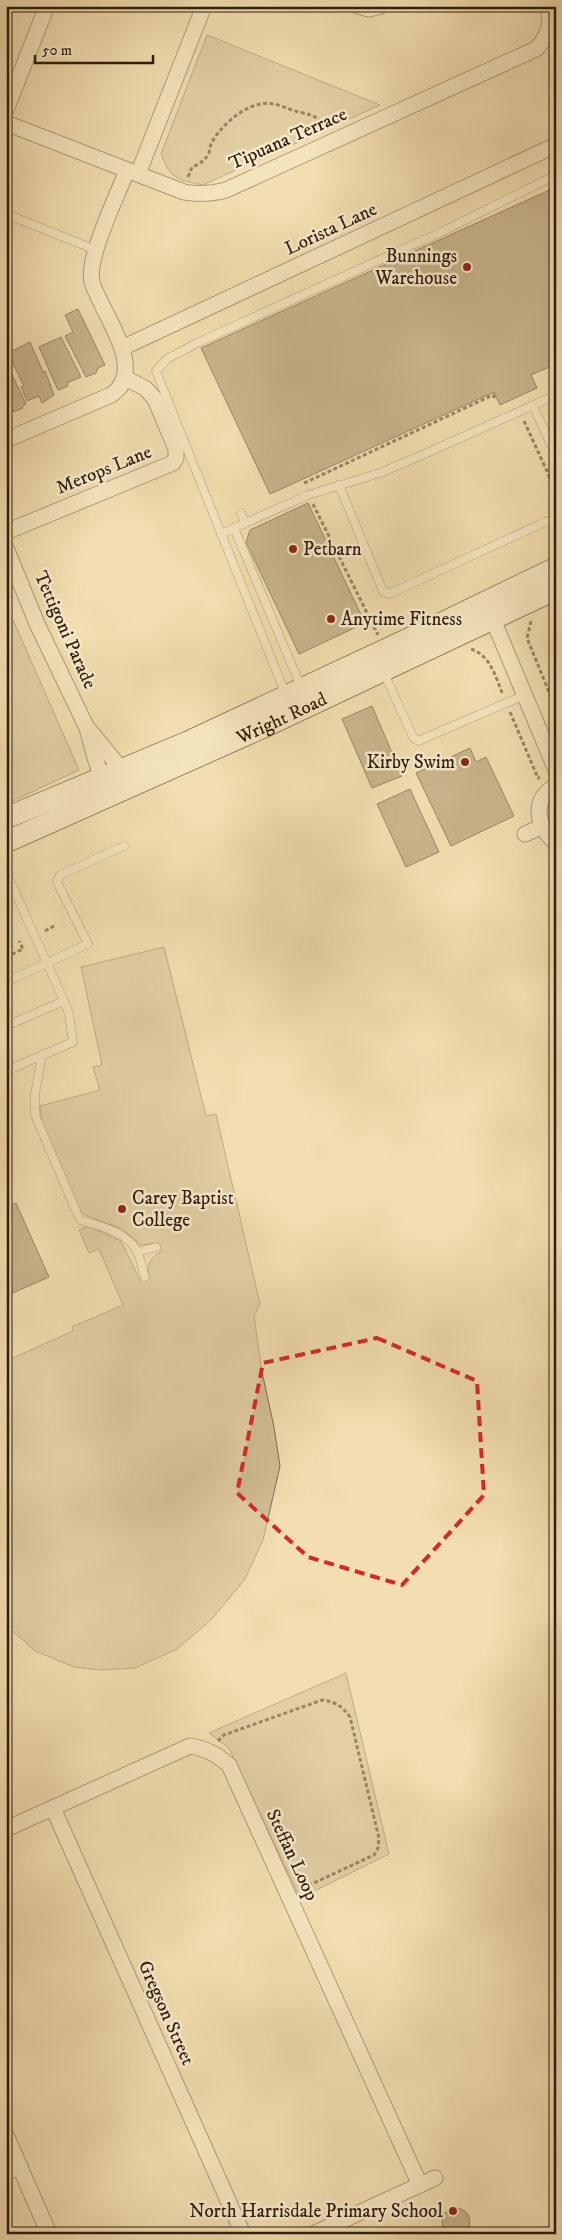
<svg xmlns="http://www.w3.org/2000/svg" width="562" height="2240" viewBox="0 0 562 2240" font-family="'IM FELL DW Pica',serif">
<style>
.green{fill:#d1bd94;stroke:#806c50}
.building{fill:#948161;stroke:#2e1c0b}
.lines{fill:none;stroke-linecap:round;stroke-linejoin:round}
.lane-casing{stroke:#5f4c34;stroke-width:9}
.street-casing{stroke:#5f4c34;stroke-width:17}
.secondary-casing{stroke:#2e1c0b;stroke-width:23}
.path{stroke:#2e1c0b;stroke-width:3;stroke-dasharray:4 2.5;stroke-linecap:butt}
.lane{stroke:#f7eacc;stroke-width:8}
.street{stroke:#f7eacc;stroke-width:15}
.secondary{stroke:#f7eacc;stroke-width:21}
.marked{fill:none;stroke:#d62828;stroke-width:4;stroke-dasharray:10 6;stroke-linejoin:round}
.poi-dot{fill:#8f2418;stroke:#f7eacc;stroke-width:2}
.labels{text-anchor:middle;dominant-baseline:central;stroke-width:5;stroke-linejoin:round;paint-order:stroke}
.street-label{font-size:19px;fill:#2e1c0b;stroke:#f7eacc}
.poi-label{font-size:19px;fill:#2e1c0b;stroke:#f7eacc;text-anchor:end}
</style>
<rect width="100%" height="100%" fill="#f2deb0"/>
<filter id="stains"><feTurbulence type="fractalNoise" baseFrequency=".004" numOctaves="4"/><feColorMatrix values="0 0 0 0 .2 0 0 0 0 .09 0 0 0 0 .02 0 0 0 .5 -.17"/></filter>
<radialGradient id="worn" r=".72"><stop offset=".6" stop-color="#630" stop-opacity="0"/><stop offset="1" stop-color="#630" stop-opacity=".3"/></radialGradient>
<g class="green">
<path d="M207,35L380,105L203,185C178,180 170,179 161,154Z"/>
<path d="M6,604L79,770L6,804Z"/>
<path d="M164,947L206,1116L216,1114L260,1304L254,1316L262,1372L274,1427L280,1466L263,1540L245,1579L212,1619L177,1649L135,1668L101,1670L74,1667L35,1651L6,1625V1361L73,1331L72,1327L123,1305L99,1249L89,1253L79,1230L88,1226L121,1241L141,1282L149,1278C146,1265 150,1258 162,1251L158,1243L141,1245L122,1229L85,1215L80,1210L42,1125L40,1106L100,1090L93,1067L102,1065L81,967Z"/>
<path d="M346,1673L389,1854L300,1898L229,1748L209,1733Z"/>
</g>
<g class="building">
<path d="M556,187V364L531,375L537,388L500,405L494,392L270,494L201,348Z"/>
<path d="M78,309L105,365L98,368L96,373L86,377L65,336L73,332L65,315Z"/>
<path d="M61,337L81,377L67,383L68,386L58,390L39,347Z"/>
<path d="M30,342L43,372L45,371L54,395L42,403L39,396L27,401L21,387L24,386L8,353Z"/>
<path d="M6,362L26,404L22,406L23,408L14,412L10,405L6,406Z"/>
<path d="M308,503L365,623L299,654L246,542L250,530Z"/>
<path d="M372,706L402,776L372,788L342,719Z"/>
<path d="M470,748L476,762L486,757L514,816L451,846L416,773Z"/>
<path d="M410,789L439,852L406,867L377,804Z"/>
<path d="M16,1203L49,1277L6,1296V1207Z"/>
<circle cx="456" cy="2222" r="14"/>
</g>
<g class="lines">
<defs>
<g id="lane">
<path d="M6,214L96,250"/>
<path d="M533,406L556,455"/>
<path d="M339,485L383,591L389,594L545,522L556,520"/>
<path d="M241,513L245,523"/>
<path d="M234,528L301,687"/>
<path d="M221,534L308,495L380,473L420,456L556,395"/>
<path d="M384,673L413,737L418,741L525,695"/>
<path d="M286,695L156,371L167,359L199,342L441,232L556,175"/>
<path d="M6,872L64,1001L69,1014L73,1042L6,1071"/>
<path d="M6,982L88,944L57,882L60,875L124,846"/>
<path d="M6,1026L64,1001"/>
<path d="M42,1055L35,1094V1115L80,1220C99,1226 126,1231 137,1251C141,1259 142,1269 145,1277"/>
<path d="M137,1252L156,1247"/>
</g>
<g id="street">
<path d="M358,6L369,9L381,6"/>
<path d="M6,110L47,6"/>
<path d="M6,123L184,192C199,195 211,194 226,190L536,49C548,37 554,23 547,6"/>
<path d="M138,174L204,6"/>
<path d="M122,348L556,145"/>
<path d="M6,440L111,395C149,370 101,313 92,282C86,258 118,195 127,170"/>
<path d="M6,532L173,463L176,458V449L155,399L145,388L125,378"/>
<path d="M6,548L38,626L87,728L95,758L105,786"/>
<path d="M489,610L556,770"/>
<path d="M90,731L122,770L126,778"/>
<path d="M556,786C530,799 537,828 556,843"/>
<path d="M525,834L541,827"/>
<path d="M53,1808L243,2234"/>
<path d="M6,1829L190,1746C207,1749 216,1754 229,1765L420,2185"/>
<path d="M6,2135L49,2234"/>
<path d="M6,2173L20,2166"/>
<path d="M313,2234L435,2178"/>
</g>
<g id="secondary">
<path d="M6,818L188,742L432,628L556,568"/>
<path id="s1" d="M6,842L268,725L556,589"/>
</g>
</defs>
<use href="#lane" class="lane-casing"/>
<use href="#street" class="street-casing"/>
<use href="#secondary" class="secondary-casing"/>
<g class="path">
<path d="M188,177L192,167C199,164 205,161 209,153C210,149 210,145 212,142C223,123 250,99 274,104C280,105 286,108 292,110C308,116 314,111 324,127"/>
<path d="M524,421L556,491"/>
<path d="M304,483L493,395L496,400"/>
<path d="M313,504L378,635"/>
<path d="M531,621L527,638L556,709"/>
<path d="M471,649C491,656 495,676 503,695"/>
<path d="M510,712L538,778L540,777"/>
<path d="M45,931L54,926"/>
<path d="M6,957L23,949L19,941"/>
<path d="M218,1741L224,1735L322,1700C336,1702 342,1706 350,1717L379,1838L378,1848L374,1855L301,1889"/>
</g>
<use href="#lane" class="lane"/>
<use href="#street" class="street"/>
<use href="#secondary" class="secondary"/>
</g>
<path d="M0 0H562V2240H0ZM377,1338L477,1381L484,1495L402,1585L308,1557L237,1493L263,1363Z" fill="#f2deb0" fill-opacity=".55" fill-rule="evenodd"/>
<path class="marked" d="M377,1338L477,1381L484,1495L402,1585L308,1557L237,1493L263,1363Z"/>
<g class="poi-dot">
<circle cx="467" cy="267" r="5"/>
<circle cx="293" cy="549" r="5"/>
<circle cx="331" cy="619" r="5"/>
<circle cx="465" cy="762" r="5"/>
<circle cx="122" cy="1209" r="5"/>
<circle cx="453" cy="2211" r="5"/>
</g>
<g class="labels">
<g class="street-label">
<text transform="translate(288 139) rotate(-24)">Tipuana Terrace</text>
<text transform="translate(331 229) rotate(-25)">Lorista Lane</text>
<text transform="translate(104 470) rotate(-22)">Merops Lane</text>
<text transform="translate(65 630) rotate(66)">Tettigoni Parade</text>
<text stroke="none"><textPath href="#s1" startOffset="302">Wright Road</textPath></text>
<text transform="translate(292 1855) rotate(65)">Steffan Loop</text>
<text transform="translate(166 2013) rotate(66)">Gregson Street</text>
</g>
<g class="poi-label">
<text x="457" y="256">Bunnings<tspan x="457" dy="22">Warehouse</tspan></text>
<text x="303" y="549" text-anchor="start">Petbarn</text>
<text x="341" y="619" text-anchor="start">Anytime Fitness</text>
<text x="455" y="762">Kirby Swim</text>
<text x="132" y="1198" text-anchor="start">Carey Baptist<tspan x="132" dy="22">College</tspan></text>
<text x="443" y="2211">North Harrisdale Primary School</text>
</g>
</g>
<rect width="562" height="2240" fill="none" stroke="#f2deb0" stroke-width="25"/>
<rect x="8" y="8" width="547" height="2225" fill="none" stroke="#2e1c0b" stroke-width="2.5"/>
<rect x="12" y="12" width="537" height="2215" fill="none" stroke="#2e1c0b"/>
<path d="M35 55v8h118v-8" fill="none" stroke="#2e1c0b" stroke-width="2.5"/>
<text x="42" y="55" font-size="15" fill="#2e1c0b" stroke="#f7eacc" stroke-width="4" paint-order="stroke">50 m</text>
<rect width="100%" height="100%" filter="url(#stains)"/>
<rect width="100%" height="100%" fill="url(#worn)"/>
</svg>
